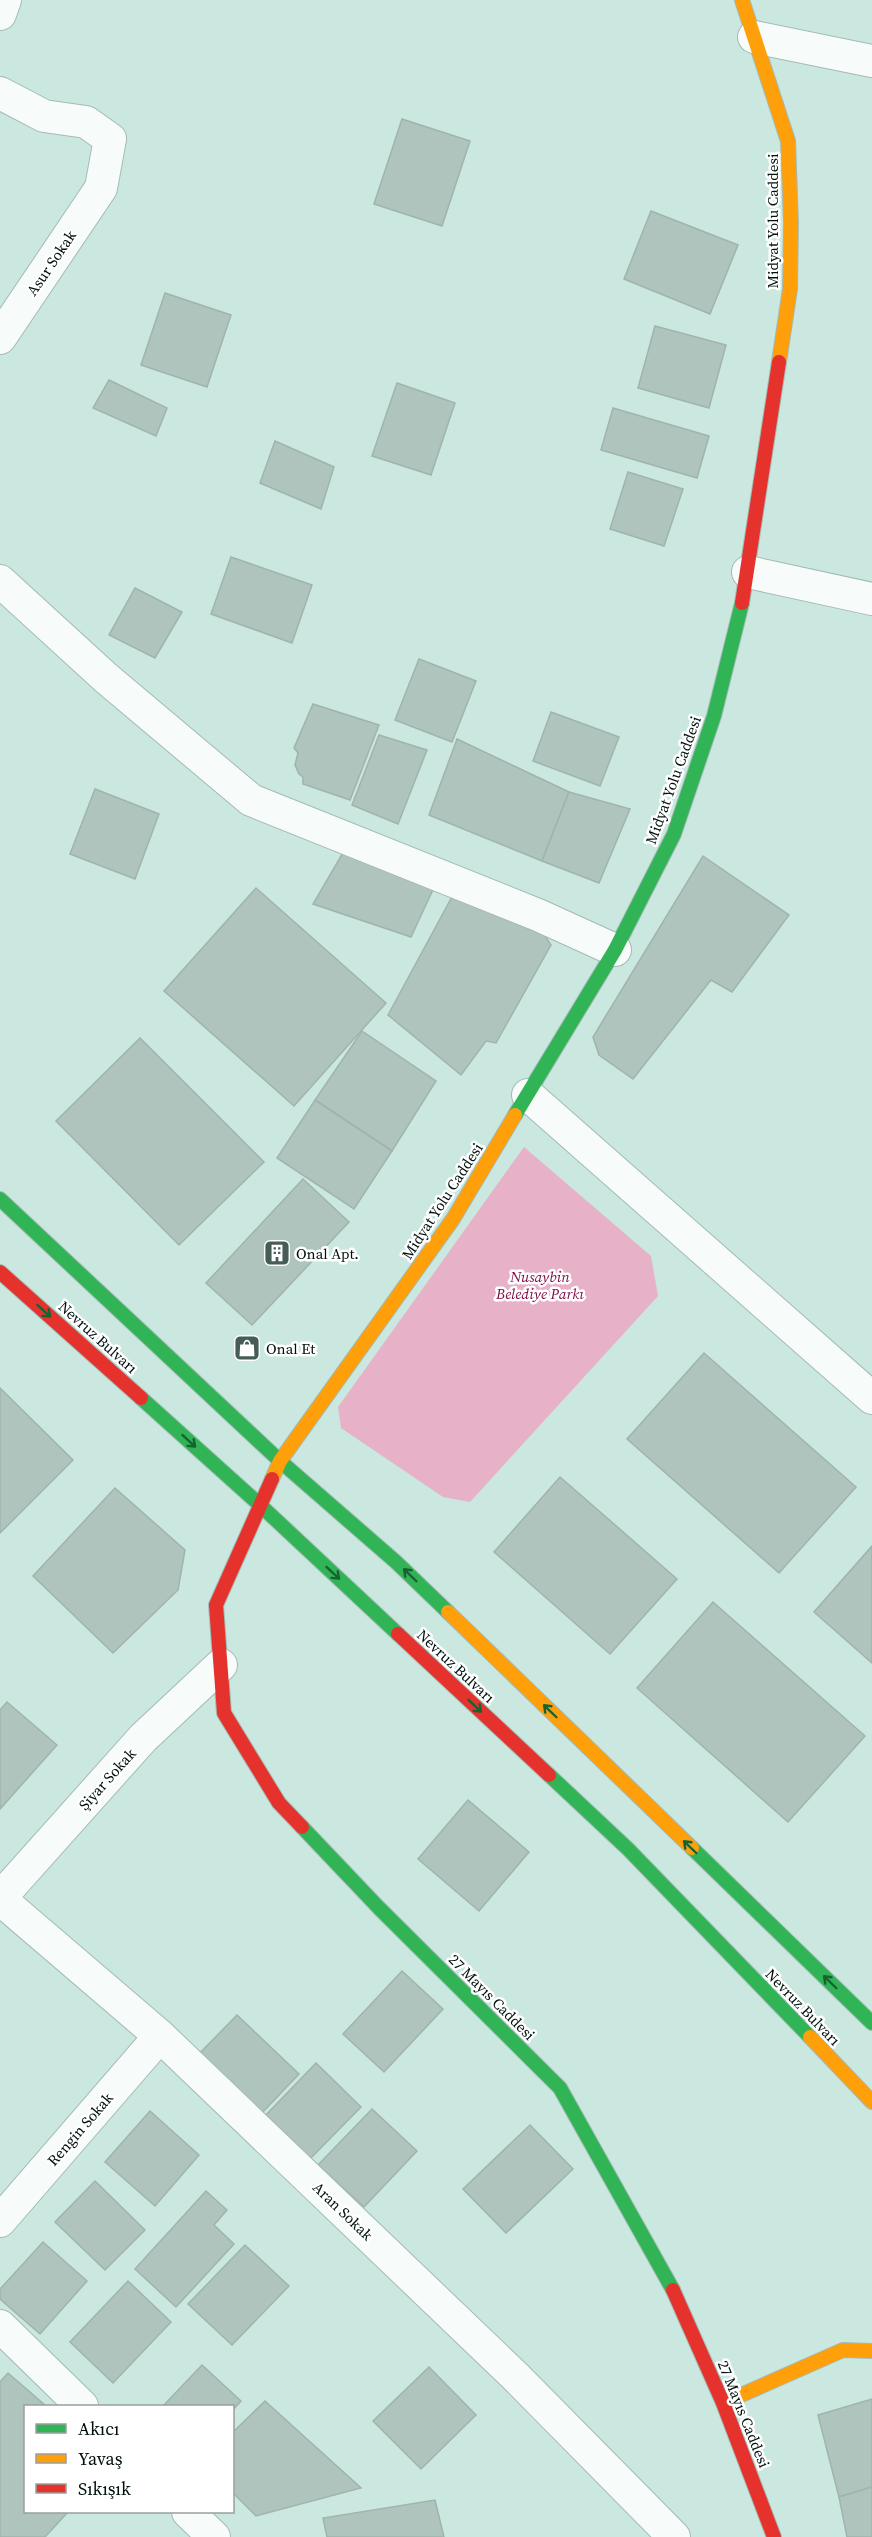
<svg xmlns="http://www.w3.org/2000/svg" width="872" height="2537" viewBox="0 0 872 2537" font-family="'Source Serif 4',serif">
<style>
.green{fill:#e7b2c7}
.building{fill:#afc4bc;stroke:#9fb4ac;stroke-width:1.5}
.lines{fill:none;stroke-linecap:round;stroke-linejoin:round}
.street-casing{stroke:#a4bab5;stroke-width:34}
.fast-casing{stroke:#a4bab5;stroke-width:16}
.slow-casing{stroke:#a4bab5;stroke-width:16}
.jam-casing{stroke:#a4bab5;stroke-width:16}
.street{stroke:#f7fbfa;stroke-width:32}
.fast{stroke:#30b455;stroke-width:14}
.slow{stroke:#ff9f0a;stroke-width:14}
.jam{stroke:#e5322d;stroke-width:14}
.oneway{stroke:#186231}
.labels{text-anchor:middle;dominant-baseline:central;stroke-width:5;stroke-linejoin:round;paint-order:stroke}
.street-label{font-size:15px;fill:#00110d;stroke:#fff}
.poi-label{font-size:15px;fill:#00110d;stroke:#fff;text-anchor:start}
.park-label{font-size:15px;font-style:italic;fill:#7e0b45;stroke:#fff}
</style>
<rect width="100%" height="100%" fill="#cae7e0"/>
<path class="green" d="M524,1147L651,1256L658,1296L470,1502L443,1497L341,1428L338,1407Z"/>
<g class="building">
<path d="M402,119L470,141L442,226L374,204Z"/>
<path d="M651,211L738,245L710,314L624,279Z"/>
<path d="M165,293L231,315L207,387L141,365Z"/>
<path d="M655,326L726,345L709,408L638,388Z"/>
<path d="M109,380L167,408L156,436L93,408Z"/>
<path d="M397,383L455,403L431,475L372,456Z"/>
<path d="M613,408L709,436L697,478L601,450Z"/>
<path d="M275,441L334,467L321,509L260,483Z"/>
<path d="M628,472L683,489L664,546L610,529Z"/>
<path d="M231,557L312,585L292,643L211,614Z"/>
<path d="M135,588L182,612L155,658L109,635Z"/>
<path d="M419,659L476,681L452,742L395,720Z"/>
<path d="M313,704L379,725L350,800L303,784V777L299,774L295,765L298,753L294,748Z"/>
<path d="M551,712L619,737L600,786L533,761Z"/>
<path d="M379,735L427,750L398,824L352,805Z"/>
<path d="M457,739L569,792L542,861L429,815Z"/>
<path d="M95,789L159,814L135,879L70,854Z"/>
<path d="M569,792L630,809L599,883L542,861Z"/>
<path d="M344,851L437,881L411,937L313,904Z"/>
<path d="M703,856L789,915L732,992L711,980L633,1079L599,1055L593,1037Z"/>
<path d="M256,888L386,1003L294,1106L164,991Z"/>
<path d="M453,895L540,928L551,945L496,1043L486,1041L461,1075L388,1015Z"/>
<path d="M362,1031L436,1081L392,1151L315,1100Z"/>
<path d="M140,1038L264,1162L179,1245L56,1121Z"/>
<path d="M315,1100L392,1151L354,1209L277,1158Z"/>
<path d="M303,1179L349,1222L252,1325L206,1283Z"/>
<path d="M704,1353L856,1487L779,1573L627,1439Z"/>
<path d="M0,1388L73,1460L0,1533Z"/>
<path d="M560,1477L677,1579L610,1654L494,1552Z"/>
<path d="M115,1488L185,1550L178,1590L113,1653L33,1576Z"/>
<path d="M872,1546V1663L814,1612Z"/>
<path d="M713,1602L865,1736L788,1822L637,1688Z"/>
<path d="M7,1702L57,1745L0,1809V1710Z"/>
<path d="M468,1800L529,1852L479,1911L418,1859Z"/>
<path d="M402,1971L443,2009L384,2072L343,2034Z"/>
<path d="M237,2015L299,2074L260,2115L197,2056Z"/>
<path d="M316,2063L361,2107L309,2160L264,2117Z"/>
<path d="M372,2109L417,2151L364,2207L318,2165Z"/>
<path d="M150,2111L199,2155L155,2206L105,2162Z"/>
<path d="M530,2125L573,2169L506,2233L463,2189Z"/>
<path d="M95,2181L145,2230L105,2270L55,2222Z"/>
<path d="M206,2191L227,2210L214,2225L234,2244L176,2307L135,2269Z"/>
<path d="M43,2242L87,2281L40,2334L0,2299V2289Z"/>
<path d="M245,2245L289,2286L232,2345L188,2304Z"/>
<path d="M128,2281L171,2322L113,2383L70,2342Z"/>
<path d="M202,2365L241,2401L232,2411V2406H163Z"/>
<path d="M429,2367L476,2415L421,2469L373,2421Z"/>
<path d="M8,2373L46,2406H26V2512H68L45,2537H0V2382Z"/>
<path d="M872,2399V2487L839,2497L818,2415Z"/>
<path d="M265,2401L361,2488L256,2516L232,2492V2433Z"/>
<path d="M872,2487V2537H847L839,2497Z"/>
<path d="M435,2500L444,2537H327L323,2518Z"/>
</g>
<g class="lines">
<defs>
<g id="street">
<path d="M0,14L5,0"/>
<path d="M754,37L872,61"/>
<path d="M0,93L44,116L86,122L110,139L101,188L0,338"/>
<path d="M748,572L872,599"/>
<path d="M0,581L106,678L251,800L538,915L615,950"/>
<path d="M528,1095L872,1398"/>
<path d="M0,1898L143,1738L221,1665"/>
<path d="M0,1899L160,2036L516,2377L674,2537"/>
<path d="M0,2221L160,2036"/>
<path d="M0,2326L82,2406"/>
<path d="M188,2512L214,2537"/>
</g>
<g id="fast">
<path d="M515,1115L615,950L674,834L714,716L742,603"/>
<path d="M0,1199L280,1461L396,1562L448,1612"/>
<path d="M141,1398L260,1505L398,1634"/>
<path d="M549,1775L628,1849L810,2037"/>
<path d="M302,1827L379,1908L560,2088L673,2290"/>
<path d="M692,1848L872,2023"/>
</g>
<g id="slow">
<path d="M742,0L788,141L791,223L790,289L779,362"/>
<path d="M272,1479L280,1461L453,1219L515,1115"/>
<path d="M448,1612L692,1848"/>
<path d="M810,2037L872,2102"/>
<path d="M723,2403L843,2350L872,2351"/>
</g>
<g id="jam">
<path d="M742,603L779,362"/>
<path d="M0,1272L141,1398"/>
<path d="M272,1479L216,1605L224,1713L279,1803L302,1827"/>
<path d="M398,1634L549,1775"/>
<path d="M673,2290L723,2403L774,2537"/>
</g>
</defs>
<use href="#street" class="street-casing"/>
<use href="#fast" class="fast-casing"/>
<use href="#slow" class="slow-casing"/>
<use href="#jam" class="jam-casing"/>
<use href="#street" class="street"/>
<use href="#fast" class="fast"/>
<use href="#slow" class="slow"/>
<use href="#jam" class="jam"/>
</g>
<defs><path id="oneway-shaft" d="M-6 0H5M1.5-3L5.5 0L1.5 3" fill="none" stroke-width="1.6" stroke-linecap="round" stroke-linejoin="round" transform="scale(1.5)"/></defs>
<g class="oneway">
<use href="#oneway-shaft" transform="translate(44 1311) rotate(42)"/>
<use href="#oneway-shaft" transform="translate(189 1441) rotate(42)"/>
<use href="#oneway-shaft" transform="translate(333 1573) rotate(43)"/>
<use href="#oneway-shaft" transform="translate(410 1575) rotate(-136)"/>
<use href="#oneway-shaft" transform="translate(475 1706) rotate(43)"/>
<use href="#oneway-shaft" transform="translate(550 1711) rotate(-136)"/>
<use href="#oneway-shaft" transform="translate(690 1847) rotate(-136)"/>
<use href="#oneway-shaft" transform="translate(830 1982) rotate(-136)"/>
</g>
<defs>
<symbol id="building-square" viewBox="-11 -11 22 22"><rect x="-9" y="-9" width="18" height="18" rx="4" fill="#475c57" stroke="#fff"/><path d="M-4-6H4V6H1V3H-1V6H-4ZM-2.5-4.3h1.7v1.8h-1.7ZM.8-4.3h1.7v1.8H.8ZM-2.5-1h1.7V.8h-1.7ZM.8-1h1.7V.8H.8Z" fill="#fff"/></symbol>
<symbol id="shop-square" viewBox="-11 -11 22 22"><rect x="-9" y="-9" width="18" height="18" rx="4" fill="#475c57" stroke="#fff"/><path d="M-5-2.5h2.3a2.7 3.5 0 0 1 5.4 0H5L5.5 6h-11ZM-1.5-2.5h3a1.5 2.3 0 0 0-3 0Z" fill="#fff"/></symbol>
</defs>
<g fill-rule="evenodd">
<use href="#building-square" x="262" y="1238" width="30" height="30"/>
<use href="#shop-square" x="232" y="1333" width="30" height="30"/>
</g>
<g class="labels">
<g class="street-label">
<text transform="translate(772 221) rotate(-90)">Midyat Yolu Caddesi</text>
<text transform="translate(51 263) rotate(-56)">Asur Sokak</text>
<text transform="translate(673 780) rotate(-70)">Midyat Yolu Caddesi</text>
<text transform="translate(442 1201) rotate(-57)">Midyat Yolu Caddesi</text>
<text transform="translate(98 1337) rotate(42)">Nevruz Bulvarı</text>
<text transform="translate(456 1666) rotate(43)">Nevruz Bulvarı</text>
<text transform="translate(107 1779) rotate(-48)">Şiyar Sokak</text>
<text transform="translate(492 1997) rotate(45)">27 Mayıs Caddesi</text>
<text transform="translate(803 2007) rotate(46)">Nevruz Bulvarı</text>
<text transform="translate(80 2129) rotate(-49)">Rengin Sokak</text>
<text transform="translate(343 2211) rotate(44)">Aran Sokak</text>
<text transform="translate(744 2414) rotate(68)">27 Mayıs Caddesi</text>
</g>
<g class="poi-label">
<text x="296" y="1253">Onal Apt.</text>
<text x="266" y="1348">Onal Et</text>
</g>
<g class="park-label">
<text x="540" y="1276">Nusaybin<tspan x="540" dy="17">Belediye Parkı</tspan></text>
</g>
</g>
<rect x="24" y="2405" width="210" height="108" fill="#ffffff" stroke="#99a09e" stroke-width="1.5"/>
<rect x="36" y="2424" width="30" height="9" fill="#30b455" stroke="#99a09e" stroke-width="1.5"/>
<text x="78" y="2435" font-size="18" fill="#00110d">Akıcı</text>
<rect x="36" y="2454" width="30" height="9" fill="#ff9f0a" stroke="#99a09e" stroke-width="1.5"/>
<text x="78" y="2465" font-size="18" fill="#00110d">Yavaş</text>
<rect x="36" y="2484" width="30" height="9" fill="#e5322d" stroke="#99a09e" stroke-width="1.5"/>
<text x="78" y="2495" font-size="18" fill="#00110d">Sıkışık</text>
</svg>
